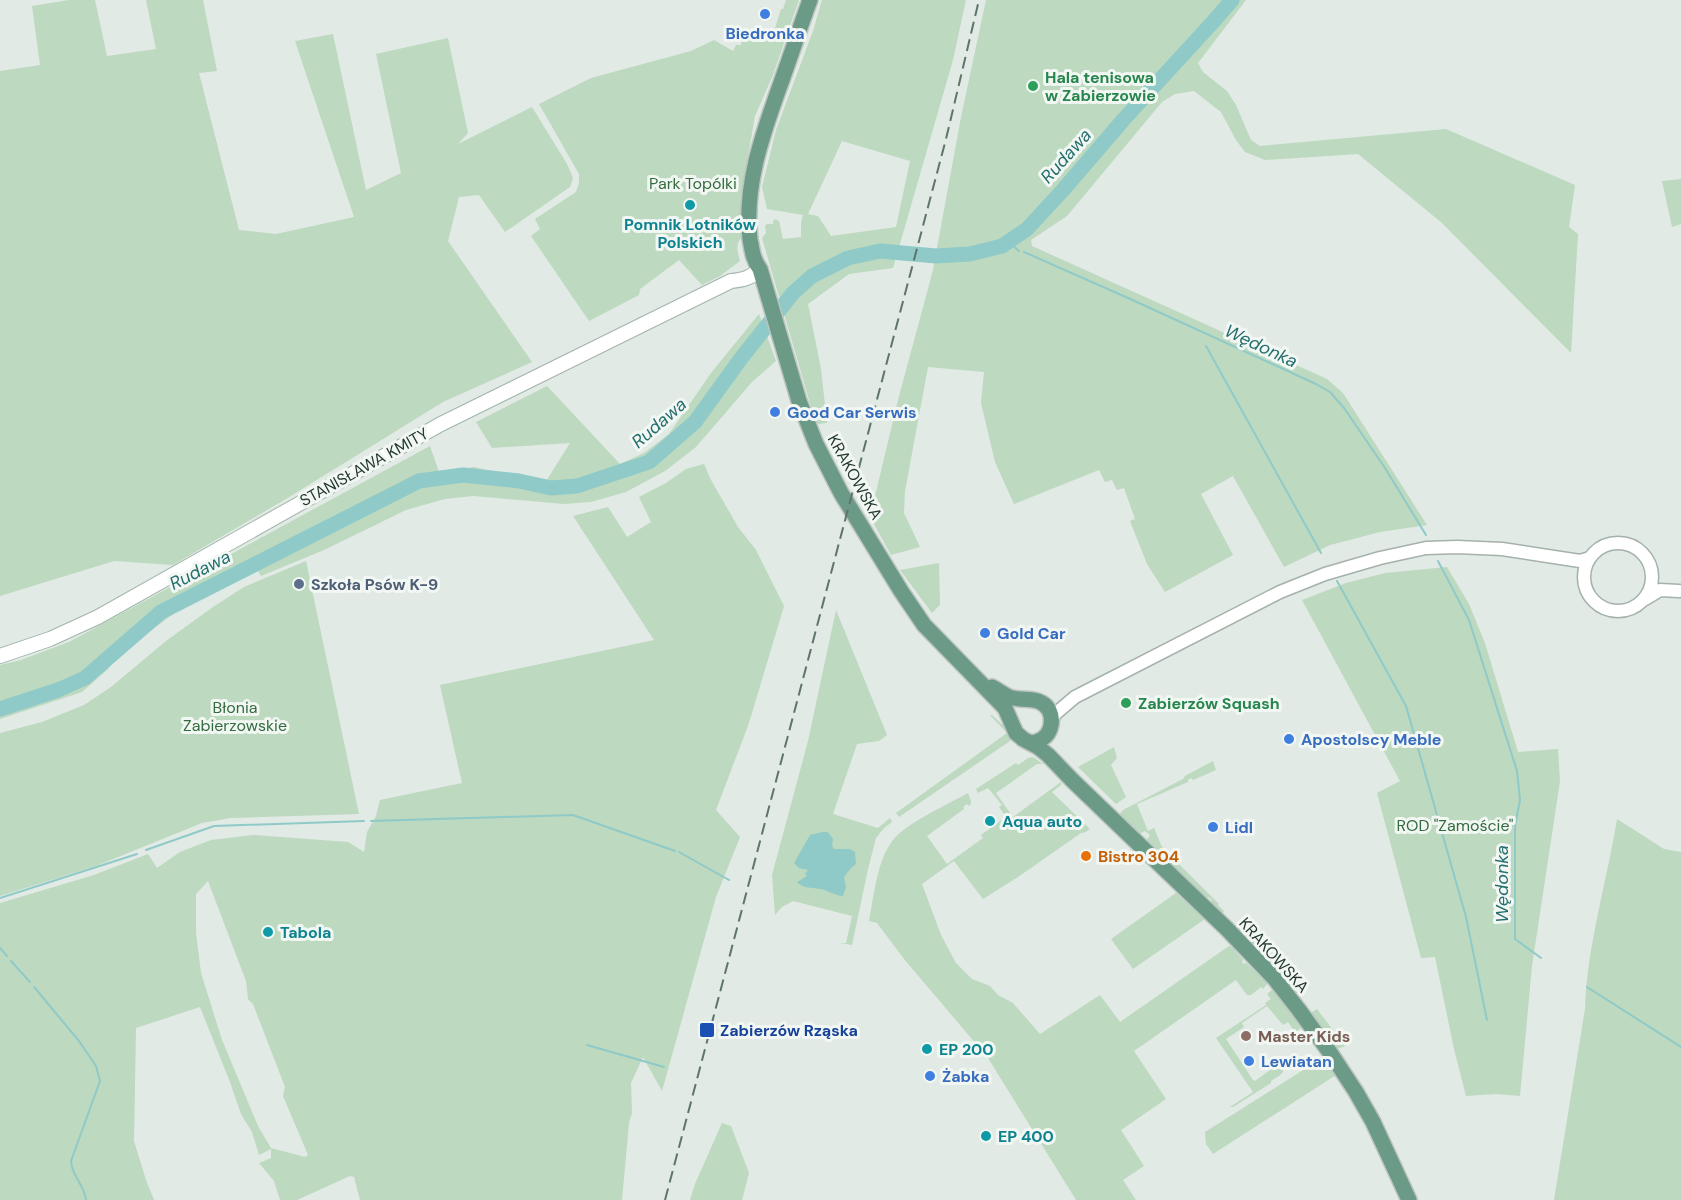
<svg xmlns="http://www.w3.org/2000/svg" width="1681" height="1200" viewBox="0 0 1681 1200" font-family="'DM Sans',sans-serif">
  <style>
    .green { fill: #bdd9bf; fill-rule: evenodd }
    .water { fill: #8fcac8 }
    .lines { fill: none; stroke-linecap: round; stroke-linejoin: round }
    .stream { stroke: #8fcac8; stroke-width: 2 }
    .river { stroke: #8fcac8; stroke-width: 15 }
    .tertiary-casing { stroke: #a5b1ab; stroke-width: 15 }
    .secondary-casing { stroke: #a2b5aa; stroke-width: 16 }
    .primary-casing { stroke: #bdc4c1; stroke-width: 18 }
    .tertiary { stroke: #fff; stroke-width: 12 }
    .secondary { stroke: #fff; stroke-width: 14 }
    .primary { stroke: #6b9b86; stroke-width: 15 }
    .rail { stroke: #5e756a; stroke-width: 2; stroke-dasharray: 12 6; stroke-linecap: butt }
    .shop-dot { fill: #3f7fe0; stroke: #f2f7f3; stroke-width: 2 }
    .leisure-dot { fill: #2e9e5b; stroke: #f2f7f3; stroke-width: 2 }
    .culture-dot { fill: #0f9aa8; stroke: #f2f7f3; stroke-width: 2 }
    .service-dot { fill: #5c6f8a; stroke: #f2f7f3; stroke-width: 2 }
    .food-dot { fill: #e8710a; stroke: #f2f7f3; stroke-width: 2 }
    .transit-dot { fill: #1a4fb4; stroke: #f2f7f3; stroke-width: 2 }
    .education-dot { fill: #8d6e63; stroke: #f2f7f3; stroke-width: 2 }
    .labels { text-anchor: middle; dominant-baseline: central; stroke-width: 6; stroke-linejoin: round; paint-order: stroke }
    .shop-label { font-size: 16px; font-weight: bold; fill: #366cbe; stroke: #f2f7f3; text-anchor: start }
    .leisure-label { font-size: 16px; font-weight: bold; fill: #27864d; stroke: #f2f7f3; text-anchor: start }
    .park-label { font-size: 16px; fill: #326c3e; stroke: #f2f7f3 }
    .culture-label { font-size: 16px; font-weight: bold; fill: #0d838f; stroke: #f2f7f3; text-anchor: start }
    .street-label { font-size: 16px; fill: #24392f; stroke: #f2f7f3 }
    .service-label { font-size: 16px; font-weight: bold; fill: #4e5e75; stroke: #f2f7f3; text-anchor: start }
    .food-label { font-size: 16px; font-weight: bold; fill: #c56008; stroke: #f2f7f3; text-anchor: start }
    .transit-label { font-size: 16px; font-weight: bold; fill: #164399; stroke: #f2f7f3; text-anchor: start }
    .education-label { font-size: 16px; font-weight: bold; fill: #785e54; stroke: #f2f7f3; text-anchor: start }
    .water-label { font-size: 18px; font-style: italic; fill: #246f6d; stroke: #f2f7f3 }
  </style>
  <rect width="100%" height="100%" fill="#e1eae5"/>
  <path class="green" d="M69,0H95L107,56L156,49L146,0H203L217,71L199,73L239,230L276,234L354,217L295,41L333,34L366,190L401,173L376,54L448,38L468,133L458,144L532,107L567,164L573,178L570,187L505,232L479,195L459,197L448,241L532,362L443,402L286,499L173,565L114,561L0,596V71L40,65L32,6Z
    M786,0H799L773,75L755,116L744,179L741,217L743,237C734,243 738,253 740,261L720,276L702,285L679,260L640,289L639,295L589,321L531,236L540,229L535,219L576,192L579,183V174L539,104L591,78L691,51L714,40L733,51L736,45H741L743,33L771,41L781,9H783Z
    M822,0H966L953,60L893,268L849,274L808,304L821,369L827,423L818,424L814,417L762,238L766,233L765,226L767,224H773L774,219L779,221L783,239L801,237V223L803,215L767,209L762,187L776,130L813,31ZM842,141L910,161L896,227L831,236L818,216L808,214Z
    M986,0H1246L1198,63L1203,72L1227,91L1236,105L1251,140L1260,146L1446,129L1575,185L1569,227L1578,234L1571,353L1442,223L1358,154L1265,160L1245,152L1236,140L1221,112L1194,91L1175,94L1162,102L1067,216L1031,240L1032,246L1327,379L1343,393L1427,525L1380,532L1330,545L1284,567L1233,476L1201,494L1233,555L1165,592L1147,564L1130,521L1135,519L1124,488L1117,490L1112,480L1105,482L1099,470L1014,504L995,462L981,403L984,372L928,367L905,491L904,513L920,547L891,555L870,517L898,400L933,270L961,117Z
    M1681,179V224L1672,227L1662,181Z
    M759,314L776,361L752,382L696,447L665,471L626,492L591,502L564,504L473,496L445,499L406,510L324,550L261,576L256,568L192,600L126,649L107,670L82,692L0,719V665L21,660L69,642L430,446L439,472L474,467L545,483L570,443L492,448L476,422L547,386L620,464L644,453L669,434L711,373Z
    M704,464L711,480L738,527L756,550L784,606L749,723L716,810L740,837L716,897L662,1091L643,1057L631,1083L632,1113L629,1123L622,1200H360L354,1177L350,1176L297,1200H280L274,1181L259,1163L271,1158V1149L259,1155L252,1132L241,1114L230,1082L200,1007L136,1028L134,1141L146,1180L154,1200H0V903L94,875L148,854L157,868L180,852L211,840L253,835L348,842L364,852L367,832L376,816L380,800L462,783L440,685L654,640L573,516L608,507L627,537L651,522L639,497L666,483L686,469ZM208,881L246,981L248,999L253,1004L285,1087L283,1096L308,1155L305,1157L271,1148L258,1126L222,1040L201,973L196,933V894Z
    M306,561L359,814L231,818L202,823L96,866L0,896V733L42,722L84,705L111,687L166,641L213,607L244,587Z
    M939,563L940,605L932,613L900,570Z
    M1447,567L1469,604L1485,643L1518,752L1558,749L1560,781L1532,966L1520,1096L1496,1094L1466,1096L1454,1049L1435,957L1421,958L1377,793L1400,781L1302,600L1346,583L1385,573Z
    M836,610L887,735L879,741L857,744L833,814L878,828L890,818L892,822L884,828L876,838L868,869L852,945L840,943H846L852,916L793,901L782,907L775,915L772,875L808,741Z
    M990,715H992L1010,732L1012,738L1010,741L899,817L896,813L1007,733Z
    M1114,747L1117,758L1111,765L1126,797L1116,804L1078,767Z
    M1033,757L1043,764H1037L996,793L1013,817L1061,782V785L1052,792L1090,829L1086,832L1081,833L1018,877L983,899L954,861L922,884L941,935L956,963L972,979L990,986L998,995L1013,1003L1040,1034L1100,995L1120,1022L1229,946L1232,947L1243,960L1242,962L1244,964L1246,963L1268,983L1263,989L1261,987L1251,995H1247L1236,980L1134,1051L1166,1099L1121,1130L1144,1166L1123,1180L1136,1200H1076L988,1058L904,959L877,923L869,921C874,896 877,860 893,840C906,823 947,805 968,793L971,801V804L969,806L967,804L963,807L964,809L927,836L947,864L983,838L981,835L1006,817L999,807L1002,805L988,788L978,793L976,789L1016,763L1018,765L1028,758Z
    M1213,761L1216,770L1193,780L1191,778L1188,780V782L1137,804L1148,831L1154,828L1162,847L1219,904L1218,905L1224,911L1222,914L1210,902L1212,900L1208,897L1206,898L1185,879L1146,841L1150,835L1145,831L1139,834L1119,815L1123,810L1183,779L1185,776Z
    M1617,819L1664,849L1681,852V1200H1554L1585,1009C1587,945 1607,882 1617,819Z
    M1176,893L1205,919L1133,969L1111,939Z
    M1246,920L1243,925L1255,939L1261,937L1276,961L1270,965L1238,931L1239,925Z
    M1272,990H1274L1303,1027L1295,1032L1288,1022L1283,1025L1267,1006L1242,1023L1244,1027L1226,1039L1253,1080L1255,1081L1274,1067L1278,1069L1283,1065C1286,1074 1277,1077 1271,1081V1083L1233,1107H1230L1253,1092L1216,1038L1266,1005L1265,1003L1271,999L1267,994Z
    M1317,1009L1345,1046L1337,1049L1335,1048L1310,1013Z
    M1324,1057L1336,1075L1213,1154L1206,1144L1205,1132Z
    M722,1123L731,1126L749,1173L742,1200H690L695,1184Z"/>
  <path class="water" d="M822,832H828L833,839L832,846L834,849H850L855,852L856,864L851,868L844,877L846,887L843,896C835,896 828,890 820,889C810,887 804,889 797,882L807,876L805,874L808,870L799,868L794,863L810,835Z"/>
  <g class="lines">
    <path class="stream" d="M1009,242L1019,251
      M1024,252L1128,298L1316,384L1330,392L1344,408L1385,468L1426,535
      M1206,346L1321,553
      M1438,561L1469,620L1517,771L1520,800L1515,826V939L1541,958
      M1337,581L1406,706L1466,917L1487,1020
      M371,821L573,815L675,851
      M146,850L214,826L364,821
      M679,852L729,880
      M0,898L137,854
      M0,948L7,956
      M11,961L30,982
      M34,987L79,1041L96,1066L100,1081L71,1161C71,1175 85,1186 86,1200
      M1587,987L1681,1047
      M587,1045L664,1067"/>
    <path class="river" d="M0,709L58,690L85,678L161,612L419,481L463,475L519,481L551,488L577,486L649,462L695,422L742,357L793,293L812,276L848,258L880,251L936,256L970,254L1002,246L1027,229L1063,190L1124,119L1212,23L1232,0"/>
    <g class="tertiary-casing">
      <path id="tertiary" d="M1584 577a34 34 0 1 1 68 0a34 34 0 1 1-68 0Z
        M1645,599L1660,590L1679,591
        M1052,720L1055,714L1075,697L1280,592L1325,574L1380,558L1426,548L1457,547L1502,549L1580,561L1590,558"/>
    </g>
    <g class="secondary-casing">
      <path id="secondary" d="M0,656L50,639L98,617L441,424L731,281C743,280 751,278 760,269"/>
    </g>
    <g class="primary-casing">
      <path id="primary" d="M810,0C799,30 789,61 778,91C761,139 744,188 750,239C752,250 753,260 760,269L799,401L816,444L841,493L901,591L924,625L1005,708L1016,733L1023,739L1038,747L1048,755L1073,781L1227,929L1274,978L1299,1010L1331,1054L1356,1092L1373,1122L1409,1200
        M992,687C998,690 1003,694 1009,697C1023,702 1040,695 1049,710C1052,716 1052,723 1050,729C1047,738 1040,741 1032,743"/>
    </g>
    <use href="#tertiary" class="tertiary"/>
    <use href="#secondary" class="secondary"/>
    <use href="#primary" class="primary"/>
    <path class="rail" d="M665,1200L946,139L979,0"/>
  </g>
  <g class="shop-dot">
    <circle cx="765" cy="14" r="6"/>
    <circle cx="775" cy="412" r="6"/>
    <circle cx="985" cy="633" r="6"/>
    <circle cx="1289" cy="739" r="6"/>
    <circle cx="1213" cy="827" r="6"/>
    <circle cx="1249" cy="1061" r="6"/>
    <circle cx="930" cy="1076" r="6"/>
  </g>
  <g class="leisure-dot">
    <circle cx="1033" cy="86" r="6"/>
    <circle cx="1126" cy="703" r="6"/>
  </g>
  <g class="culture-dot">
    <circle cx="690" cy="205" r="6"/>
    <circle cx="990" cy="821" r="6"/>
    <circle cx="268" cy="932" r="6"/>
    <circle cx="927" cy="1049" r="6"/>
    <circle cx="986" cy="1136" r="6"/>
  </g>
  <circle class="service-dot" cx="299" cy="584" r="6"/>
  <circle class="food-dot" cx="1086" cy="856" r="6"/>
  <rect class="transit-dot" x="699" y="1022" width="16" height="16" rx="3"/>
  <circle class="education-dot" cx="1246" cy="1036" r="6"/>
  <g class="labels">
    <g class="shop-label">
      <text x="765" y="33" text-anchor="middle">Biedronka</text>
      <text x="787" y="412">Good Car Serwis</text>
      <text x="997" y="633">Gold Car</text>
      <text x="1301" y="739">Apostolscy Meble</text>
      <text x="1225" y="827">Lidl</text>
      <text x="1261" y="1061">Lewiatan</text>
      <text x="942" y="1076">Żabka</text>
    </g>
    <g class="leisure-label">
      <text x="1045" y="77">Hala tenisowa<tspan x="1045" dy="18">w Zabierzowie</tspan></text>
      <text x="1138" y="703">Zabierzów Squash</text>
    </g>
    <g class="park-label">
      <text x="693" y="183">Park Topólki</text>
      <text x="235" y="707">Błonia<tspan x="235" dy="18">Zabierzowskie</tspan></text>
      <text x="1455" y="825">ROD "Zamoście"</text>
    </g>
    <g class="culture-label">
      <text x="690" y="224" text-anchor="middle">Pomnik Lotników<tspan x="690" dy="18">Polskich</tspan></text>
      <text x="1002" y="821">Aqua auto</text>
      <text x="280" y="932">Tabola</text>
      <text x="939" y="1049">EP 200</text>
      <text x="998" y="1136">EP 400</text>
    </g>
    <g class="street-label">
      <text transform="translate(364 467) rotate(-29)">STANISŁAWA KMITY</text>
      <text transform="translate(855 477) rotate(61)">KRAKOWSKA</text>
      <text transform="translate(1274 955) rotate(48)">KRAKOWSKA</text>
    </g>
    <g class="service-label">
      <text x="311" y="584">Szkoła Psów K-9</text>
    </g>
    <g class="food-label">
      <text x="1098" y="856">Bistro 304</text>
    </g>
    <g class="transit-label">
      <text x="720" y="1030">Zabierzów Rząska</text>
    </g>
    <g class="education-label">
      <text x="1258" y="1036">Master Kids</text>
    </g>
    <g class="water-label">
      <text transform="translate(1066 156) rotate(-48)">Rudawa</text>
      <text transform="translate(1261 346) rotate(25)">Wędonka</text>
      <text transform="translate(659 423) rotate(-41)">Rudawa</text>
      <text transform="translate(200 570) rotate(-27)">Rudawa</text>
      <text transform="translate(1502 884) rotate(-90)">Wędonka</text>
    </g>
  </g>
</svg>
